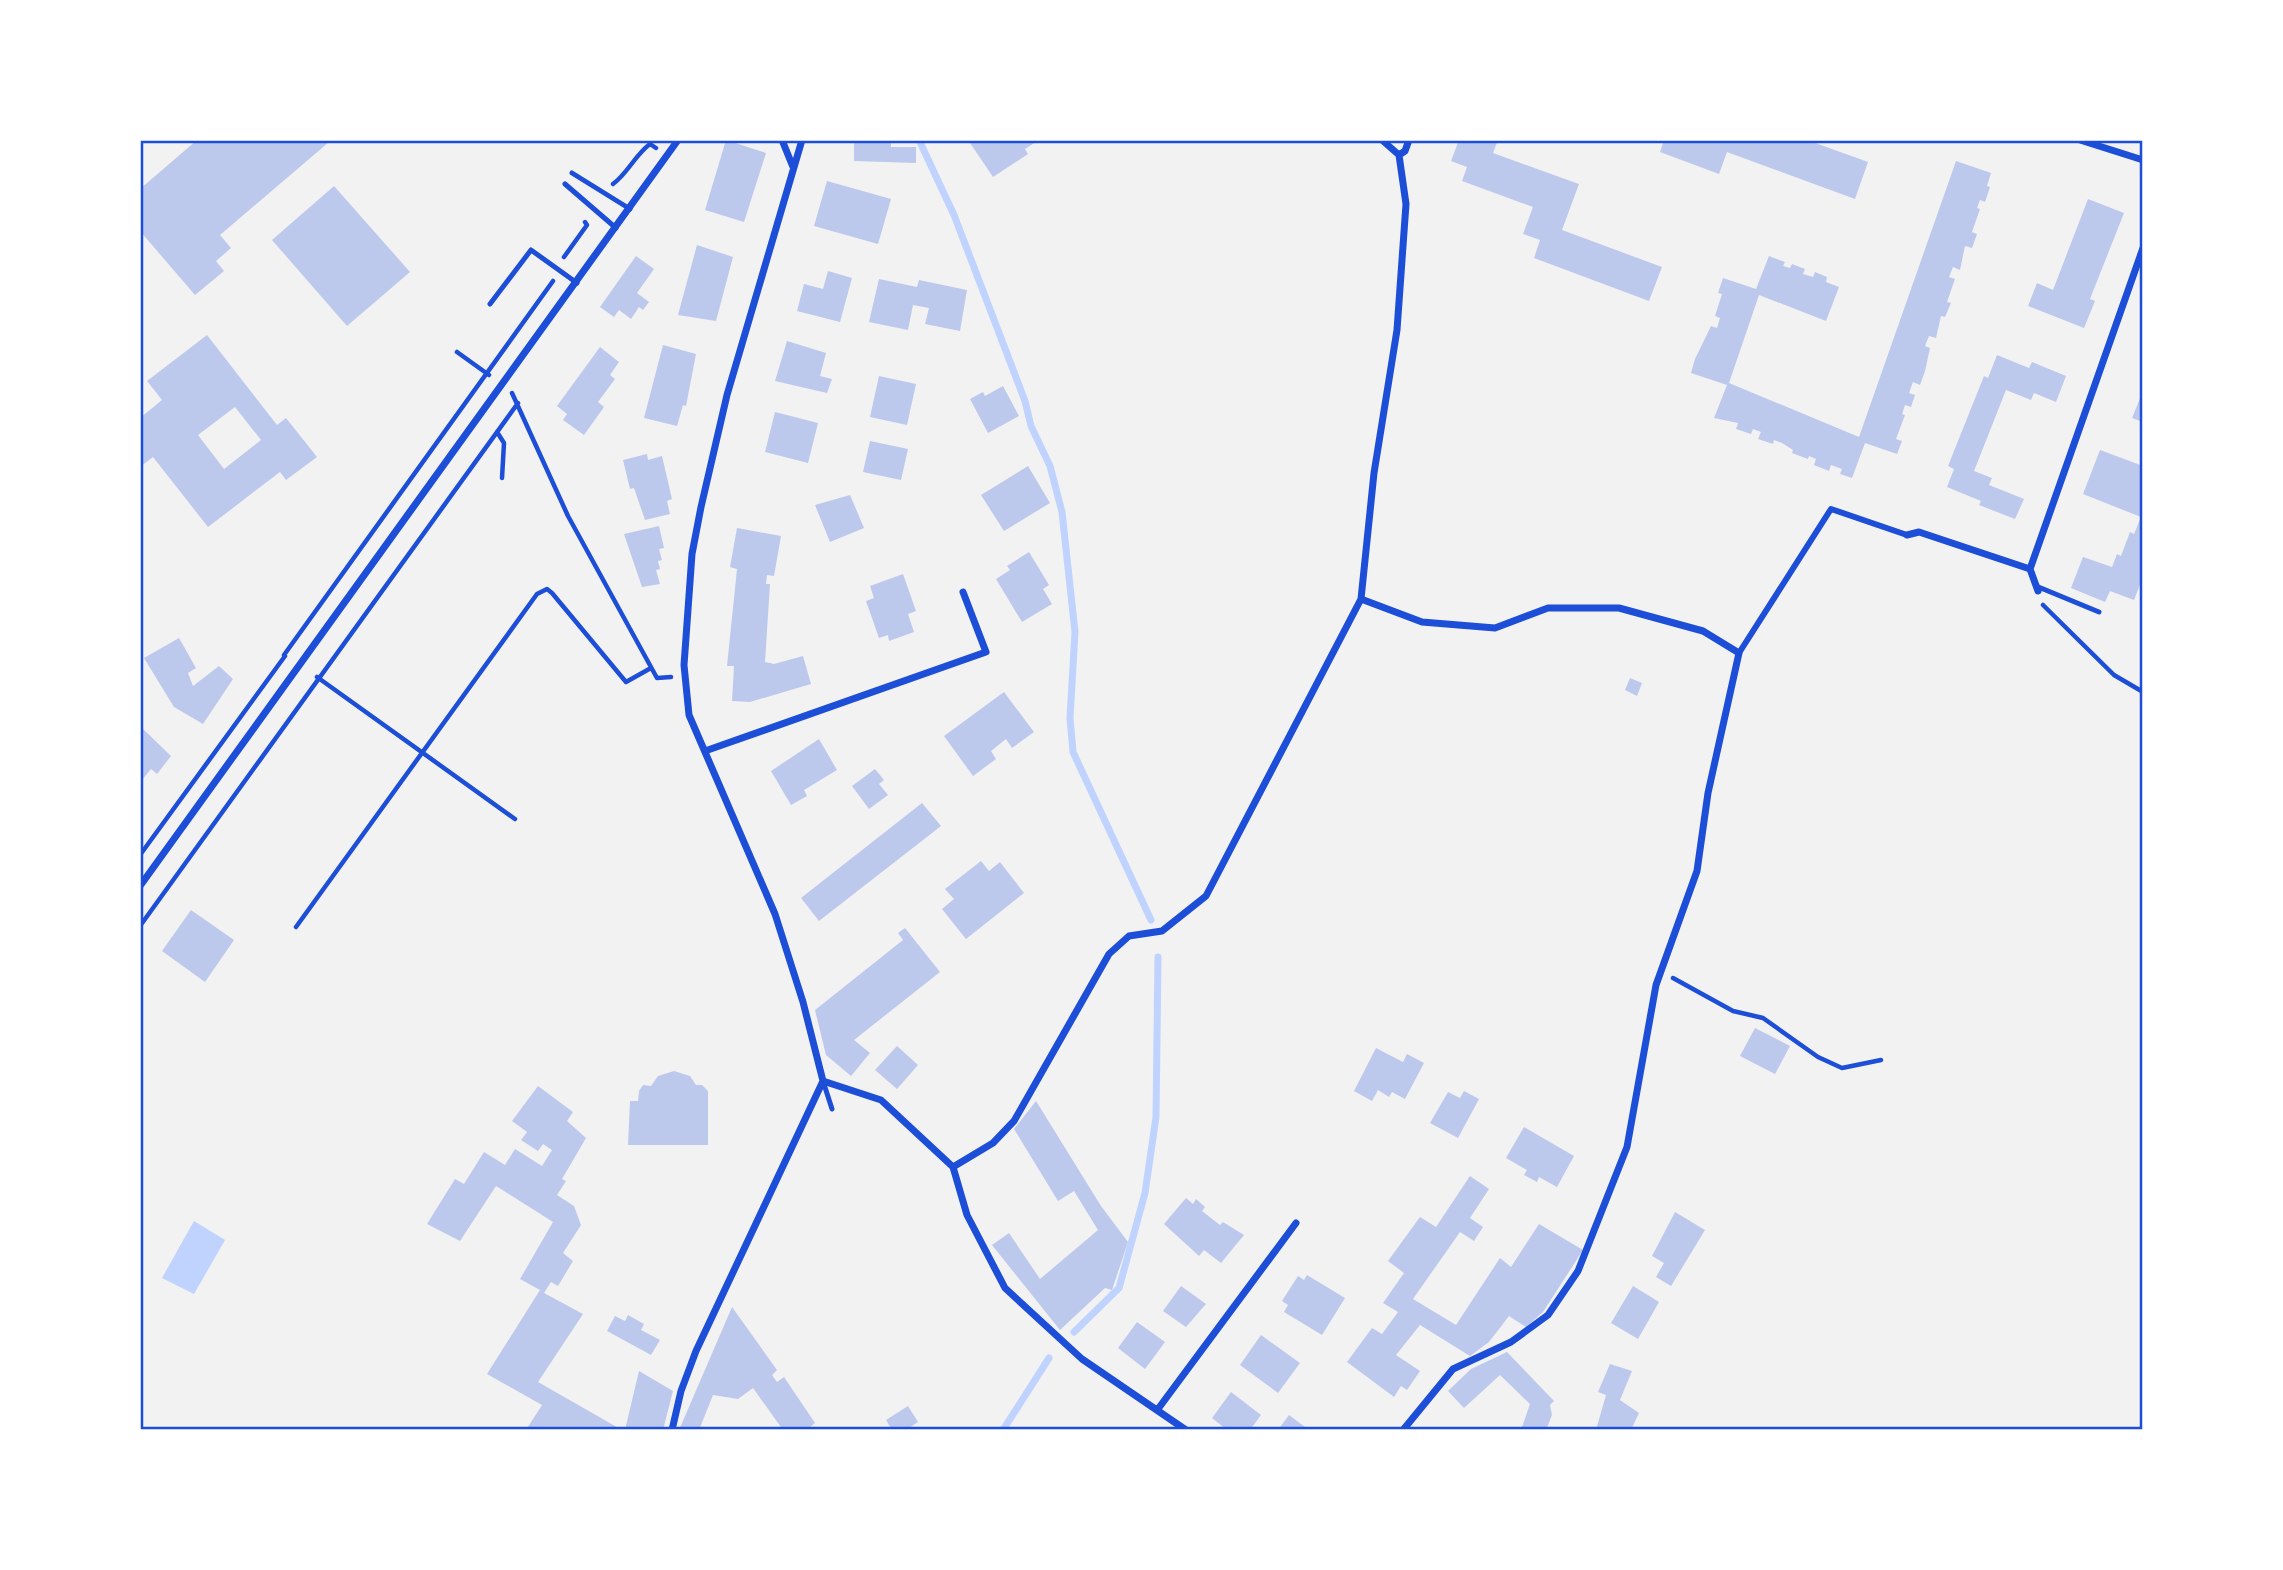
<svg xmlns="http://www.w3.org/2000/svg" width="2283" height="1570" viewBox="0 0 2283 1570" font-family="Raleway,sans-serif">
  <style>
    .water { fill: #bfd3fe }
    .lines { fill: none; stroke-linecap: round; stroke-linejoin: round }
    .stream { stroke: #bfd3fe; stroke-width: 7 }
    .building { fill: #bdc9ec; fill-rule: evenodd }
    .path { stroke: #1d4ed8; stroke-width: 4.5 }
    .service { stroke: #1d4ed8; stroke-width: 5 }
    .pedestrian { stroke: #1d4ed8; stroke-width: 6 }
    .minor { stroke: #1d4ed8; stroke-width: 7 }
    .neatline { fill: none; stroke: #1d4ed8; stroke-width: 2.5 }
  </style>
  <rect width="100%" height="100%" fill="#f2f2f2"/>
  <path class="water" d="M194,1221L225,1240L194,1294L162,1278Z"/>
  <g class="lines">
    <path class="stream" d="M919,140L954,215L1025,401L1031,426L1050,466L1062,512L1075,632L1070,718L1073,752L1151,920
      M1074,1332L1119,1288L1145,1193L1156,1117L1158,957
      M1003,1430L1049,1358"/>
  </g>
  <path class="building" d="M197,140L329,142L220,235L231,248L216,261L224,271L195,295L140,231V189Z
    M726,140L766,153L744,222L705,210Z
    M854,140H891V147H916V163L854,161Z
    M968,140H1039L1025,149L1028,154L993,177Z
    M1459,140H1498L1493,153L1579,184L1562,230L1662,267L1649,301L1534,258L1540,240L1523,234L1533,207L1462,181L1467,167L1451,161Z
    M1664,140H1807L1868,162L1855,199L1727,152L1719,174L1660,152Z
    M1956,161L1991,173L1987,186L1990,187L1985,202L1980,200L1977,208L1980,209L1972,232L1977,234L1972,248L1965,246L1960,270L1953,267L1949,277L1955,279L1947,302L1951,303L1945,317L1941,316L1936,338L1929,336L1925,346L1930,348L1925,371L1920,385L1913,382L1909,393L1915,395L1911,407L1905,405L1902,414L1905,415L1896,439L1902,441L1897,454L1865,443L1852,478L1840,474L1842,469L1831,465L1829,471L1814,465L1816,459L1809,456L1808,459L1792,453L1793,450L1782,443L1774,440L1773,444L1758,439L1761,432L1753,429L1751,434L1736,429L1738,423L1714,418L1727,385L1691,373L1695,359L1711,326L1717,328L1720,318L1715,316L1722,294L1718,293L1723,278L1756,289L1769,256L1785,262L1783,266L1790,268L1792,264L1805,269L1803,274L1813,277L1815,272L1827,277L1826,282L1839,287L1826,321L1759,295L1729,383L1859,437Z
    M827,181L891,199L878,244L814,226Z
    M334,186L410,272L347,326L272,240Z
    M2088,199L2124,213L2090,299L2095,301L2084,328L2028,306L2037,283L2053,290Z
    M697,245L733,257L716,321L678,315Z
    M636,256L654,269L637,293L649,302L643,310L639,307L631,319L619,310L614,317L600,307Z
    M828,271L852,278L840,322L797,311L804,284L823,289Z
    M879,279L917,287L919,280L967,290L960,331L925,324L929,308L913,305L908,330L869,322Z
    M207,335L277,425L286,418L317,457L286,480L280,472L208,527L153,457L140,467V418L162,400L147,381ZM235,407L261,440L224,469L198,435Z
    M787,341L826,353L820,376L832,379L827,393L775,381Z
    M663,345L696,354L686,406L683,405L677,426L644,418Z
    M600,347L619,362L610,375L615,379L598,402L604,407L584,435L563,420L567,414L557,406Z
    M1997,355L2029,368L2032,362L2066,376L2056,402L2034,393L2031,400L2006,390L1974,471L1992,478L1989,485L2024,499L2015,519L1979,505L1981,501L1947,487L1954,469L1948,466L1984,376L1988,378Z
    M879,376L916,384L907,425L870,417Z
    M1003,386L1019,416L988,433L970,399L983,392L985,396Z
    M2143,391V422L2132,418Z
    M775,412L818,423L808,463L765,452Z
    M870,441L908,449L901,480L863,472Z
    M2100,450L2143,466V577L2134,600L2110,591L2105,602L2071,588L2083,557L2112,567L2117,554L2121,556L2130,532L2134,534L2141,517L2083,494Z
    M647,454L648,460L662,456L672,499L667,501L670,514L645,520L634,488L630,489L623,460Z
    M1028,466L1050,503L1004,531L981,495Z
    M850,495L864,528L830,542L815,505Z
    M659,526L664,548L659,549L662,560L658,561L660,569L656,570L660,584L642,587L624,534Z
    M737,528L781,536L774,576L767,575L766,584H770L765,662L774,664L803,656L811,684L750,702L732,701L734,666H727L737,569L730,567Z
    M1029,552L1049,585L1043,589L1052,604L1022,622L996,579L1010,570L1007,566Z
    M903,574L916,611L908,614L914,632L889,641L888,635L879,638L866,601L874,598L870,586Z
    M179,638L196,668L188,673L193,686L219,666L233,679L203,724L174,707L144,658Z
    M1630,678L1642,683L1637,696L1625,690Z
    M1004,692L1034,732L1012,748L1006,739L991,751L996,759L973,776L944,736Z
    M140,726L171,756L157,774L151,769L142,780Z
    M819,739L837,770L804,790L807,796L791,805L771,771Z
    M875,769L884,780L879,784L888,795L869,809L852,786Z
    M922,803L941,826L819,921L801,898Z
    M981,861L989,871L1000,862L1024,893L966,939L942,909L954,899L945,889Z
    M191,910L234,940L205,982L162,951Z
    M905,928L940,972L854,1040L870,1053L851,1076L826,1055L815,1010L903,940L898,933Z
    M1755,1028L1790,1046L1775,1074L1740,1056Z
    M897,1046L918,1065L897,1089L875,1070Z
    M1376,1048L1403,1062L1407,1054L1424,1063L1405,1099L1392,1092L1389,1097L1378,1090L1372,1101L1354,1091Z
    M674,1071L690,1076L696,1085H702L708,1091V1145H628L630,1101H638L639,1091L643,1085L651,1086L658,1076Z
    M538,1086L573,1112L567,1121L586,1138L562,1179L566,1181L557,1195L574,1206L581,1225L563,1253L573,1261L558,1286L551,1282L544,1293L583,1314L538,1382L622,1430H526L542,1405L487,1374L540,1290L520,1279L553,1222L496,1186L460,1241L427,1224L455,1179L464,1184L484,1152L505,1165L515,1149L542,1166L552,1150L543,1144L538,1151L521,1140L527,1132L512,1121Z
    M1464,1091L1479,1099L1458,1138L1430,1123L1448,1092L1460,1098Z
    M1036,1101L1101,1206L1128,1242L1112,1290L1105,1288L1060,1330L992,1245L1009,1233L1040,1279L1098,1230L1074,1191L1058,1201L1014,1129Z
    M1524,1127L1574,1156L1557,1187L1539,1177L1537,1182L1524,1175L1527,1170L1506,1158Z
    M1470,1176L1489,1189L1470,1218L1483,1227L1474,1241L1460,1232L1413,1299L1456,1325L1500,1258L1511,1267L1539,1224L1583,1250L1543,1312L1526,1327L1509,1316L1489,1342L1470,1356L1420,1325L1396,1355L1420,1371L1407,1390L1401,1386L1394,1397L1347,1362L1372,1328L1382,1334L1398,1312L1383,1303L1404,1273L1388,1261L1420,1217L1436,1227Z
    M1186,1198L1193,1204L1196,1199L1205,1207L1202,1211L1220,1225L1223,1222L1244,1235L1221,1263L1204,1250L1199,1256L1164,1224Z
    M1675,1212L1705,1230L1671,1286L1656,1277L1664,1263L1652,1256Z
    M1307,1275L1345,1298L1322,1335L1284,1312L1288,1305L1282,1301L1298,1276L1304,1280Z
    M1181,1286L1206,1304L1186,1327L1163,1311Z
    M1633,1286L1659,1302L1638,1339L1611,1323Z
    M732,1307L777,1370L772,1375L777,1382L784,1377L815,1423L806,1430H783L753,1388L738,1399L713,1395L699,1430H679Z
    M628,1315L644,1324L641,1330L660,1340L651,1355L607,1331L615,1316L625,1321Z
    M1137,1322L1165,1342L1145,1369L1118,1348Z
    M1261,1335L1300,1363L1278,1393L1240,1365Z
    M1507,1352L1554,1401L1550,1405L1552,1415L1546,1430H1521L1530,1404L1500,1375L1464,1408L1448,1391L1471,1369Z
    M1610,1364L1632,1371L1620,1400L1639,1413L1631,1430H1596L1606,1395L1598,1392Z
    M639,1371L673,1391L663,1430H625Z
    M1231,1392L1261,1415L1250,1430H1227L1212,1418Z
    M908,1406L918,1422L906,1430H892L886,1420Z
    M1289,1415L1309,1430H1278Z"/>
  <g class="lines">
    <path class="path" d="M613,184C628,173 635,155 650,144L656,148
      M564,257L587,225L585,222
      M457,352L489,375
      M512,393L568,516L657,678L671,677
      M497,432L504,443L502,478
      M2043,605L2114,675L2143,692
      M284,655L553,281
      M317,677L515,819
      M140,855L285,656
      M140,926L518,403
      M296,927L537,594L547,589L552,593L626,682L651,668
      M1673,978L1733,1011L1763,1018L1818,1057L1842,1068L1881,1060"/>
    <path class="service" d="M572,173L630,209
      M565,184L616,228
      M490,304L531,250L577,283
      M2036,586L2099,612
      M823,1081L832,1109"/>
    <path class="pedestrian" d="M1739,653L1831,509L1907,535"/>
    <path class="minor" d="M782,140L793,167
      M802,140L727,395L701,507L692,554L684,665L689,715L775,914L803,1002L823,1081
      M2080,140L2143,160
      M1399,155L1405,151L1409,140
      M1907,535L1919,532L2030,569L2143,248
      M2030,569L2038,591
      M1361,599L1422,622L1495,628L1548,608H1619L1703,631L1739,653L1708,793L1697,871L1656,985L1627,1147L1578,1271L1548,1315L1511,1342L1453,1369L1403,1430
      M705,751L986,652L963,592
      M140,886L678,140
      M823,1081L881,1100L953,1167L967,1215L1005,1288L1082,1359L1186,1430
      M953,1167L993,1143L1014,1121L1109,954L1129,936L1162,931L1206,896L1361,599L1374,473L1397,330L1406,204L1399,155L1382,140
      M1158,1409L1296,1223
      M672,1430L681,1391L696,1351L823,1081"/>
  </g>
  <rect width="2283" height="1570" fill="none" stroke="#ffffff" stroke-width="284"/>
  <rect x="142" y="142" width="1999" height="1286" class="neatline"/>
</svg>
